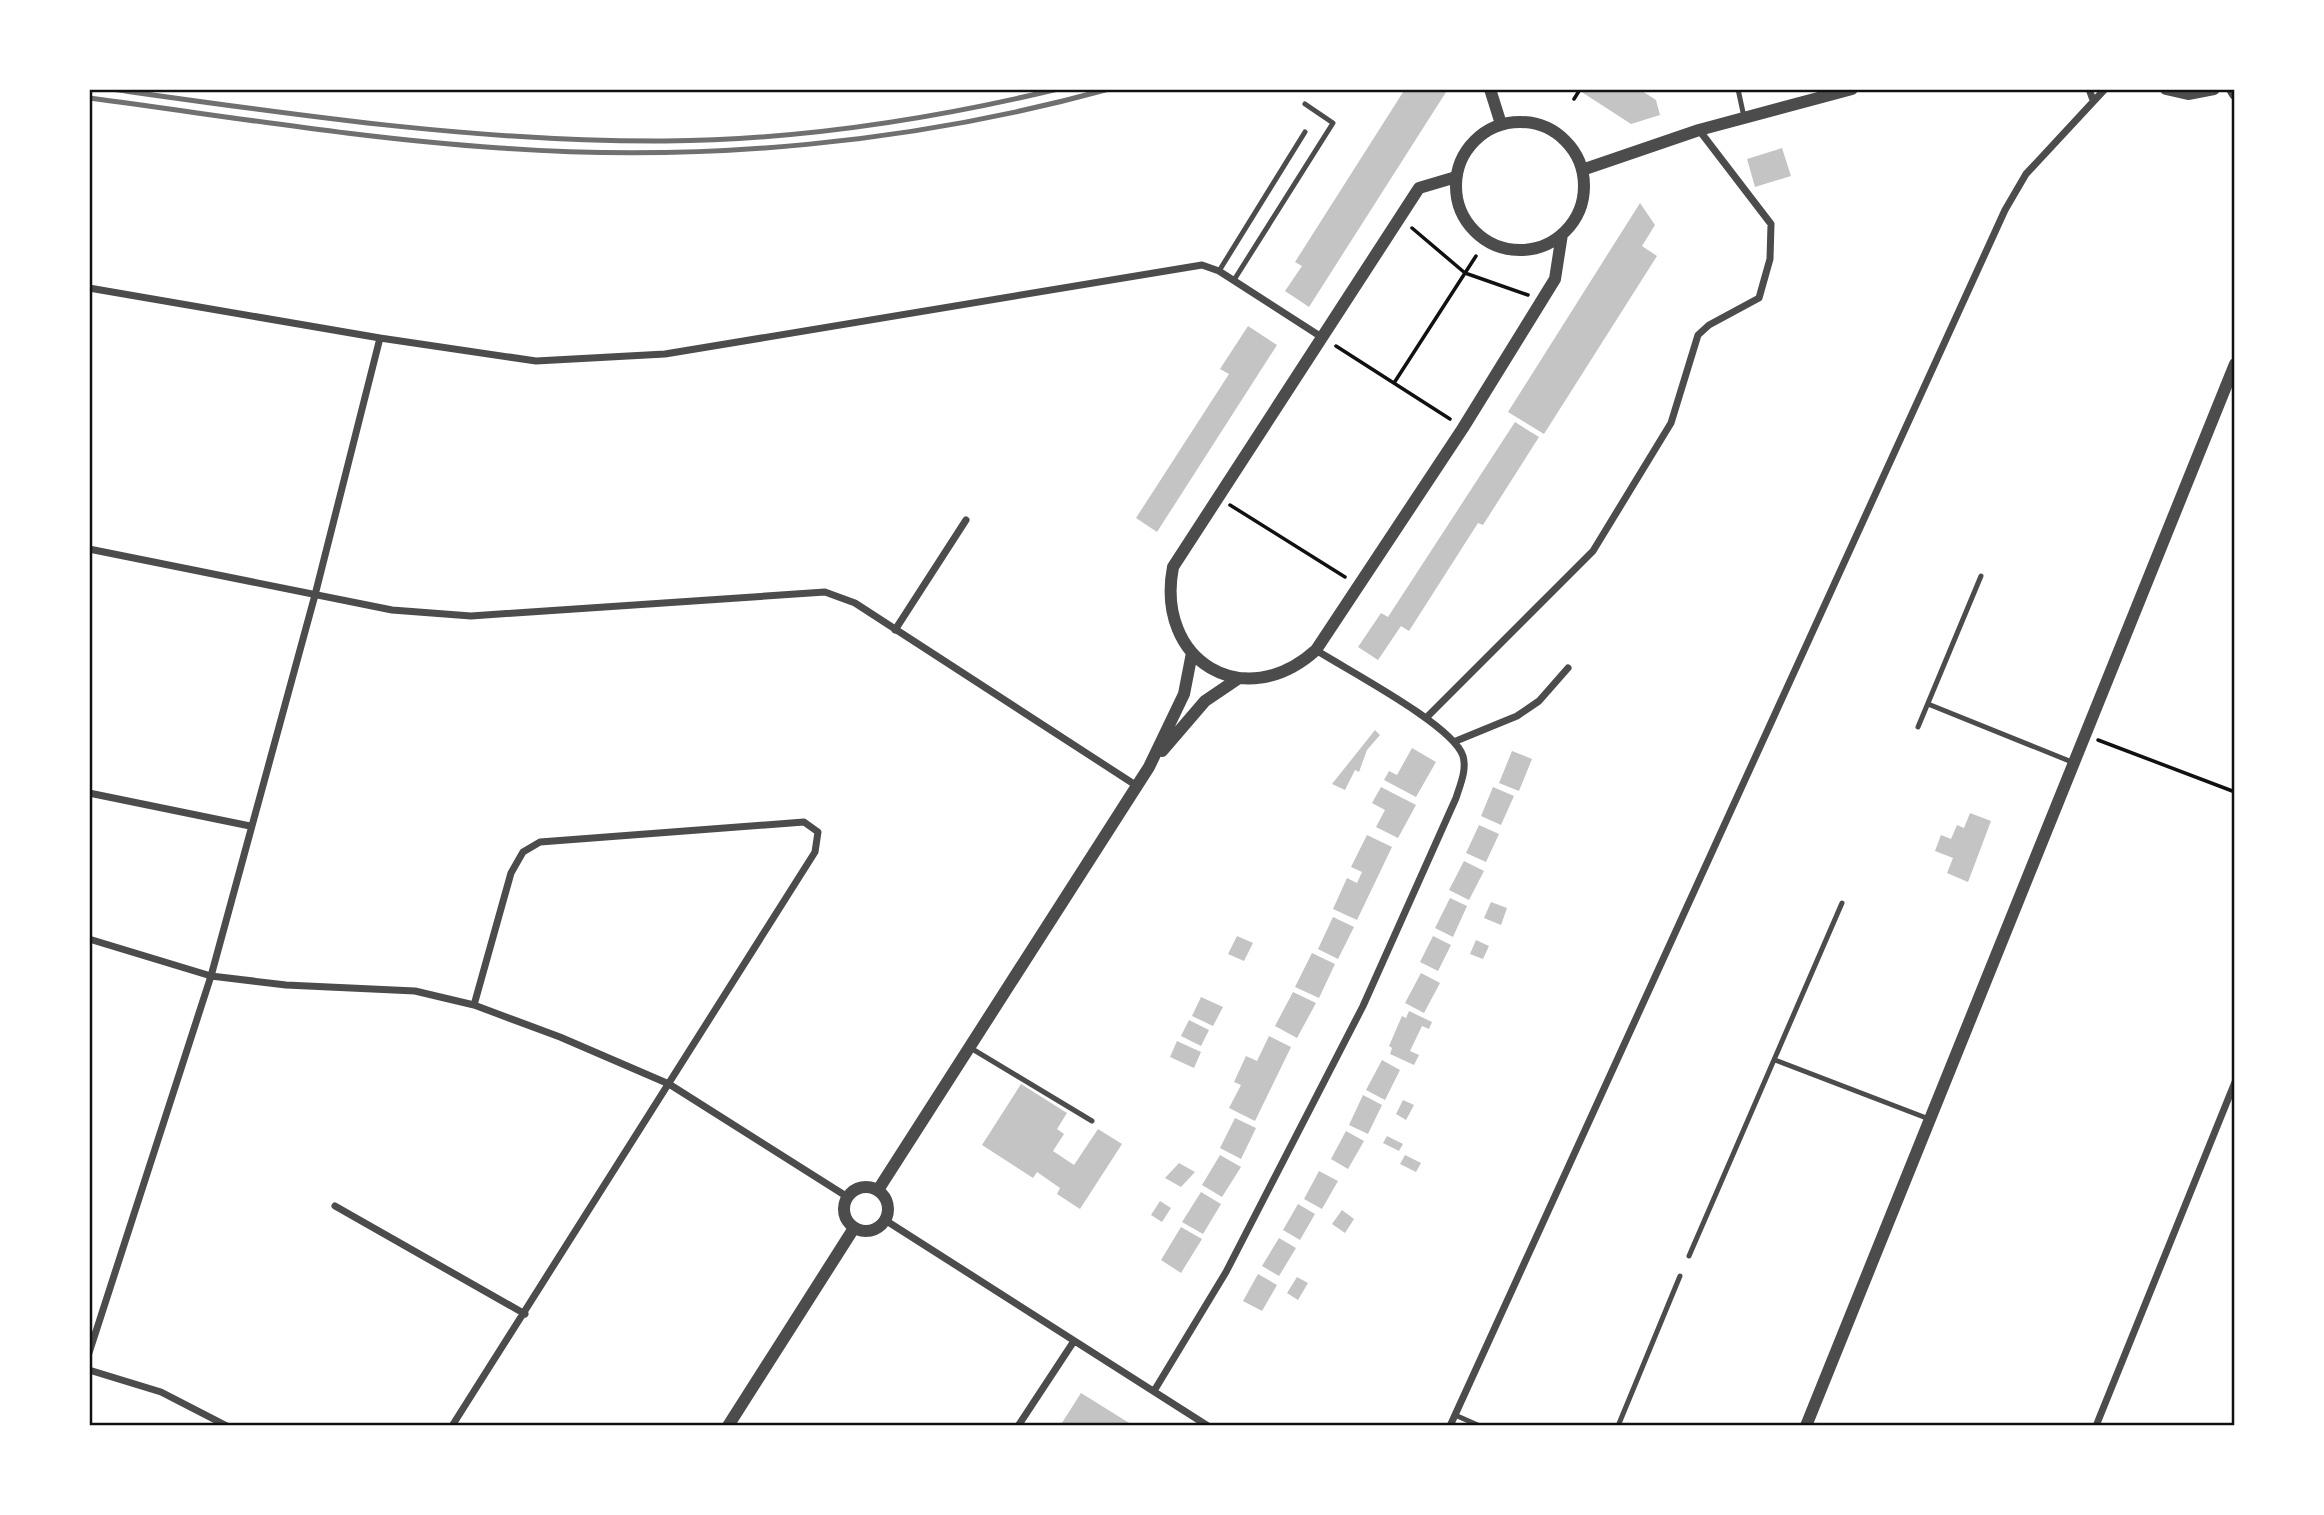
<svg xmlns="http://www.w3.org/2000/svg" width="2324" height="1515" viewBox="0 0 2324 1515" font-family="'Varela Round',sans-serif">
  <style>
    .building { fill: #c4c4c4 }
    .lines { fill: none; stroke-linecap: round; stroke-linejoin: round }
    .path { stroke: #111; stroke-width: 3.5 }
    .service { stroke: #4c4c4c; stroke-width: 5 }
    .minor { stroke: #4c4c4c; stroke-width: 7 }
    .tertiary { stroke: #4c4c4c; stroke-width: 12 }
    .rail { stroke: #707070; stroke-width: 5 }
    .neatline { fill: none; stroke: #111; stroke-width: 2.5 }
  </style>
  <rect width="100%" height="100%" fill="#fff"/>
  <path class="building" d="M1405,89H1448L1309,307L1285,291L1302,266L1295,262Z
    M1577,89H1639L1656,100L1660,115L1631,124Z
    M1782,148L1791,176L1755,187L1747,159Z
    M1640,203L1655,225L1642,246L1657,256L1544,434L1508,412Z
    M1248,326L1277,345L1157,532L1136,518L1229,374L1220,369Z
    M1515,422L1539,437L1483,525L1478,523L1409,631L1401,626L1378,660L1358,647L1381,613L1388,617Z
    M1375,730L1380,735L1367,750L1359,772L1355,770L1345,790L1332,784Z
    M1412,748L1436,762L1416,797L1384,780L1389,771L1397,775Z
    M1512,751L1532,759L1519,791L1499,783Z
    M1381,787L1416,805L1398,838L1376,827L1385,810L1372,803Z
    M1493,787L1514,796L1501,825L1481,816Z
    M1970,813L1991,821L1968,882L1947,873L1953,858L1935,851L1941,835L1951,839L1957,825L1964,828Z
    M1479,825L1499,834L1486,862L1466,853Z
    M1367,835L1392,847L1357,920L1333,909L1347,878L1357,883L1362,872L1351,867Z
    M1464,861L1484,871L1469,900L1449,890Z
    M1450,898L1467,906L1453,937L1435,928Z
    M1491,902L1507,908L1501,925L1484,918Z
    M1333,917L1354,927L1338,959L1318,949Z
    M1237,936L1253,943L1244,961L1228,954Z
    M1433,936L1451,945L1438,971L1420,962Z
    M1476,940L1489,946L1483,959L1470,954Z
    M1312,953L1335,964L1319,998L1295,987Z
    M1421,973L1440,983L1424,1013L1405,1003Z
    M1293,992L1316,1003L1297,1038L1275,1026Z
    M1201,997L1223,1007L1213,1026L1192,1016Z
    M1409,1011L1432,1022L1429,1029L1422,1026L1410,1051L1419,1055L1414,1065L1390,1054L1392,1048L1389,1046L1402,1016L1406,1018Z
    M1189,1020L1209,1030L1201,1046L1181,1036Z
    M1269,1036L1291,1047L1255,1121L1229,1108L1241,1085L1234,1082L1246,1056L1257,1061Z
    M1177,1041L1201,1052L1194,1068L1170,1057Z
    M1382,1060L1400,1070L1385,1100L1366,1090Z
    M1021,1084L1067,1113L1057,1129L1064,1134L1053,1151L1074,1165L1098,1129L1122,1144L1080,1209L1057,1194L1060,1188L1037,1172L1033,1178L982,1145Z
    M1363,1095L1382,1105L1368,1134L1349,1125Z
    M1403,1100L1414,1105L1406,1120L1396,1114Z
    M1235,1118L1256,1128L1241,1159L1220,1148Z
    M1346,1131L1364,1141L1348,1169L1331,1159Z
    M1387,1136L1403,1144L1399,1151L1383,1143Z
    M1220,1155L1241,1167L1222,1197L1202,1185Z
    M1405,1155L1421,1163L1416,1172L1400,1164Z
    M1179,1163L1195,1172L1181,1187L1165,1178Z
    M1319,1171L1338,1181L1322,1209L1304,1199Z
    M1201,1192L1221,1204L1203,1234L1182,1222Z
    M1160,1201L1171,1208L1162,1222L1151,1215Z
    M1298,1204L1315,1214L1300,1240L1283,1230Z
    M1342,1210L1354,1219L1345,1233L1332,1224Z
    M1181,1227L1202,1239L1181,1273L1161,1260Z
    M1279,1238L1296,1248L1279,1276L1262,1266Z
    M1258,1274L1277,1285L1262,1311L1243,1301Z
    M1297,1277L1308,1283L1298,1300L1287,1293Z
    M1081,1393L1134,1426H1060Z"/>
  <g class="lines">
    <path class="path" d="M1574,99L1579,91
      M1412,228L1465,273L1528,295
      M1336,346L1450,419
      M1394,383L1476,256
      M1230,505L1345,577
      M2098,740L2235,792"/>
    <path class="service" d="M1738,89L1744,117
      M1219,271L1305,132
      M1234,280L1333,123L1305,104
      M1928,704L2072,762
      M1918,727L1981,576
      M969,1047L1092,1121
      M1775,1060L1929,1119
      M1689,1256L1842,903
      M1455,1415L1480,1426
      M1618,1426L1680,1276"/>
    <path class="minor" d="M2089,89L2093,100
      M89,288L380,338L536,361L665,354L1202,265L1219,271L1323,338
      M89,549L392,610L471,616L825,592L855,603L1137,786
      M895,630L966,520
      M1426,718L1593,551L1671,423L1698,335L1709,325L1759,298L1770,259L1771,224L1699,130
      M1456,741L1517,716L1539,701L1568,668
      M89,793L250,826
      M89,939L211,976L286,985L415,991L474,1005L560,1037L669,1084L846,1196
      M335,1206L525,1314
      M885,1220L1208,1426
      M89,1353L211,976L315,595L380,338
      M89,1370L161,1392L227,1426
      M1154,1391L1226,1272L1363,1006L1456,798C1460,785 1467,770 1463,756C1453,725 1347,670 1316,650
      M452,1426L815,852L818,832L804,822L540,842L523,852L511,873L474,1005
      M1018,1426L1074,1341
      M1450,1426L2005,210L2026,174L2105,89
      M2096,1426L2235,1082"/>
    <path class="tertiary" d="M1490,89L1501,124
      M2166,89L2188,94L2214,89
      M2232,89L2235,94
      M1456 186a64 64 0 1 1 128 0a64 64 0 1 1-128 0Z
      M1582,170L1699,130L1852,89
      M1456,177L1419,188L1173,567C1155,661 1244,715 1316,650L1463,428L1555,279L1562,234
      M1162,751L1205,701L1239,678
      M844 1209a22 22 0 1 1 44 0a22 22 0 1 1-44 0Z
      M878,1190L1149,767L1184,694L1192,653
      M728,1426L854,1228
      M1806,1426L2235,364"/>
    <path class="rail" d="M111,89C295,115 479,142 665,141C797,140 929,120 1058,89
      M89,98C226,116 363,139 500,148C703,163 913,143 1109,89"/>
  </g>
  <rect width="2324" height="1515" fill="none" stroke="#ffffff" stroke-width="182"/>
  <rect x="91" y="91" width="2142" height="1333" class="neatline"/>
</svg>
